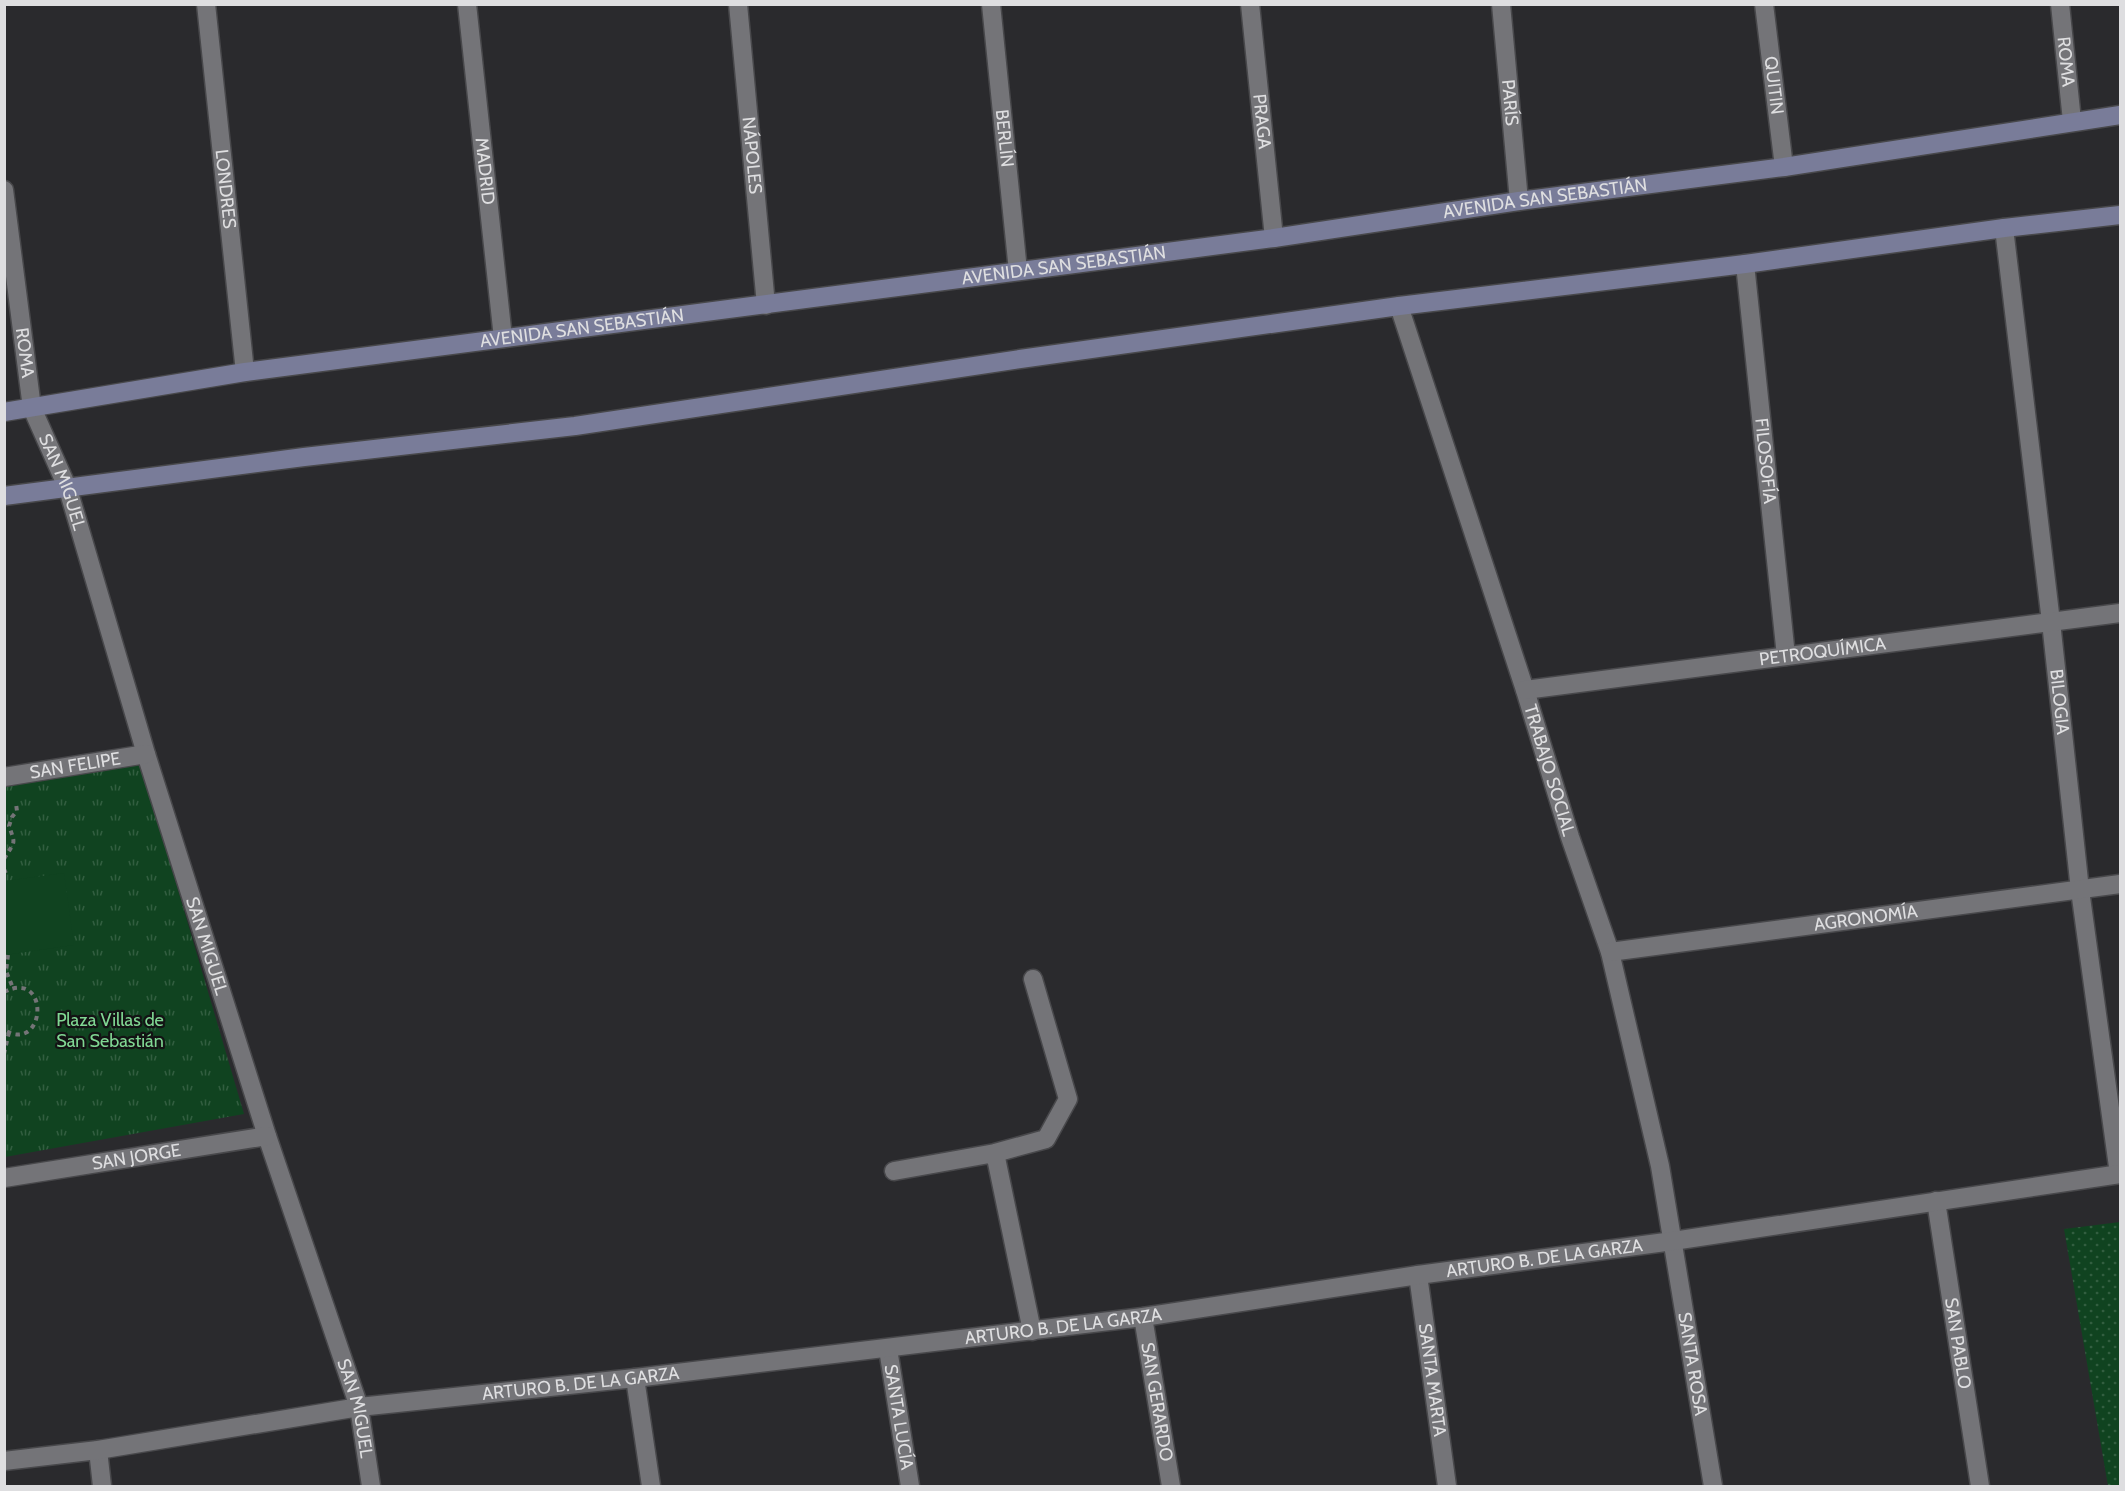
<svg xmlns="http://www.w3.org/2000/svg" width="2125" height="1491" viewBox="0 0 2125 1491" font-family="Cabin,sans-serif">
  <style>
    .grass { fill: url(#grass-dots) }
    .park { fill: url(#park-tufts) }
    .pitch { fill: #104320 }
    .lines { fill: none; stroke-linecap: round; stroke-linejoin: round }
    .lane-casing { stroke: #48484b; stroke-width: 21 }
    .street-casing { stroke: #48484b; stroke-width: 21 }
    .secondary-casing { stroke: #48484b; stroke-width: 21 }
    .path { stroke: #747477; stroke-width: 4; stroke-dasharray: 4.5 4.5; stroke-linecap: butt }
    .lane { stroke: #747478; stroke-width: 18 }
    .street { stroke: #747478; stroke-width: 18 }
    .secondary { stroke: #797c99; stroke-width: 18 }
    .labels { text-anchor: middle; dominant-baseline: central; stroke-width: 4.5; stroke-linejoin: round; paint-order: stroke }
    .street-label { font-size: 18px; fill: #dedee0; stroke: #131314 }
    .park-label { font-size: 18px; fill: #80d793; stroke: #131314 }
  </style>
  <defs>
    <pattern id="grass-dots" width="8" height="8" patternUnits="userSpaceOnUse" patternTransform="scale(1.5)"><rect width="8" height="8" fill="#104320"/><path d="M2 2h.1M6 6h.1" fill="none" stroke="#325e40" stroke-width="1.8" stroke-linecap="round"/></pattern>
    <pattern id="park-tufts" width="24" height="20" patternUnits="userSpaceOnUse" patternTransform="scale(1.5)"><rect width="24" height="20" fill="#104320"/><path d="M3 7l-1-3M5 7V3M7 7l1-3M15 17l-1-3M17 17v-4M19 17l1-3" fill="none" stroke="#325e40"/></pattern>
  </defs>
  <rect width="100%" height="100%" fill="#2a2a2d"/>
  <path class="grass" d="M2120,1222V1486H2108L2064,1229Z"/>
  <path class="park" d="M141,764L244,1114L5,1157L4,785Z"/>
  <path class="pitch" d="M64,873L74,945L5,955V881Z"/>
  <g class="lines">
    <g class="lane-casing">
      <path id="lane" d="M894,1171L995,1153
        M1032,1331L995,1153L1046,1139L1068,1099L1033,979"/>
    </g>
    <g class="street-casing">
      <g id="street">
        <path id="s1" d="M206,4L245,372"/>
        <path id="s2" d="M467,4L503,338"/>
        <path id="s3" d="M738,4L766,305"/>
        <path id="s4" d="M991,4L1018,271"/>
        <path id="s5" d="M1250,4L1274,238"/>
        <path id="s6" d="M1501,4L1519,201"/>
        <path id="s7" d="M1764,4L1784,167"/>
        <path id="s8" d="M2060,4L2072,121"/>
        <path id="s9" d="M4,190L32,408L68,489L146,754L267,1136L359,1407L371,1486"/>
        <path id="s10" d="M2004,228L2051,622L2080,890L2119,1174"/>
        <path id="s11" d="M1745,264L1786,656"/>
        <path id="s12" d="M1399,306L1525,690L1570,837L1610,952L1660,1166L1713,1486"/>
        <path id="s13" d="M1525,690L2120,613"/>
        <path id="s14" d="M4,777L146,754"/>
        <path id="s15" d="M1610,952L2120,884"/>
        <path id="s16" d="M4,1178L267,1136"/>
        <path id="s17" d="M1936,1201L1980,1486"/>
        <path id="s18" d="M1418,1275L1447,1486"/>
        <path id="s19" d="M1143,1317L1171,1486"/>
        <path id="s20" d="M888,1349L910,1486"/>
        <path d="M635,1378L651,1486"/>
        <path d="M98,1450L102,1486"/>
        <path id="s21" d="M4,1461L98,1450L359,1407L635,1378L1143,1317L1418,1275L1673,1241L2120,1174"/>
      </g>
    </g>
    <g class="secondary-casing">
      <g id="secondary">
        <path id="s22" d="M4,412L245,372L1274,238L1519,201L1784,167L2120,115"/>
        <path d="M4,496L304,457L575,426L1020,359L1399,306L1745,264L2004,228L2120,215"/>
      </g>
    </g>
    <path class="path" d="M4,859C15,840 16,846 9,826L12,817L17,811L16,804
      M4,869L7,876
      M8,955L6,971L13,988
      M4,992C51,968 46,1055 4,1030
      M4,1054L9,1032"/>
    <use href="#lane" class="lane"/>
    <use href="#street" class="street"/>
    <use href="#secondary" class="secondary"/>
  </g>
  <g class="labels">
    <g class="street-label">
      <text stroke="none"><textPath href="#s8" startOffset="58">ROMA</textPath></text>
      <text stroke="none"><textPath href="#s7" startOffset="82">QUITIN</textPath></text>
      <text stroke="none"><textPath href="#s6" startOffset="99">PARÍS</textPath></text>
      <text stroke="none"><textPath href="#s5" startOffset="118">PRAGA</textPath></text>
      <text stroke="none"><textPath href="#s4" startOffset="135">BERLÍN</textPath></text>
      <text stroke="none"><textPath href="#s3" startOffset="152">NÁPOLES</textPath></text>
      <text stroke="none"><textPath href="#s2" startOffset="168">MADRID</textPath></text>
      <text stroke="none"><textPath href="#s1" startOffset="186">LONDRES</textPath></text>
      <text stroke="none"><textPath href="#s22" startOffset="1556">AVENIDA SAN SEBASTIÁN</textPath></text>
      <text stroke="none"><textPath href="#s22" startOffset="1070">AVENIDA SAN SEBASTIÁN</textPath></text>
      <text stroke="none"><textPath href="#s22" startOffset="584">AVENIDA SAN SEBASTIÁN</textPath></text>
      <text stroke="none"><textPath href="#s9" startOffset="164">ROMA</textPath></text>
      <text stroke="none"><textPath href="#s11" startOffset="198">FILOSOFÍA</textPath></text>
      <text stroke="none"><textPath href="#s9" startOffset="300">SAN MIGUEL</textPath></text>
      <text stroke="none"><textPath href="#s13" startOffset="300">PETROQUÍMICA</textPath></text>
      <text stroke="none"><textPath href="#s10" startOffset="477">BILOGIA</textPath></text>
      <text stroke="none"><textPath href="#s14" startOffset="72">SAN FELIPE</textPath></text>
      <text stroke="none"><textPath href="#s12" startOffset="488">TRABAJO SOCIAL</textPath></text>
      <text stroke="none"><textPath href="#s15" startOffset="258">AGRONOMÍA</textPath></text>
      <text stroke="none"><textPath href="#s9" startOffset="786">SAN MIGUEL</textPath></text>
      <text stroke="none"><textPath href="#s16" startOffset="134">SAN JORGE</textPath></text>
      <text stroke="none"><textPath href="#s21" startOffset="1554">ARTURO B. DE LA GARZA</textPath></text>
      <text stroke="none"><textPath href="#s21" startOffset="1068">ARTURO B. DE LA GARZA</textPath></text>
      <text stroke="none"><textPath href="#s17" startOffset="144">SAN PABLO</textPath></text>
      <text stroke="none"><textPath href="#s12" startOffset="1100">SANTA ROSA</textPath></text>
      <text stroke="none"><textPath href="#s18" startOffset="106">SANTA MARTA</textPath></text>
      <text stroke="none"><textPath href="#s21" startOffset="582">ARTURO B. DE LA GARZA</textPath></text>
      <text stroke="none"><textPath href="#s19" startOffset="86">SAN GERARDO</textPath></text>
      <text stroke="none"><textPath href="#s9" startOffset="1272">SAN MIGUEL</textPath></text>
      <text stroke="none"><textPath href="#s20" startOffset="69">SANTA LUCÍA</textPath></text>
    </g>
    <g class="park-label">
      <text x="110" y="1020">Plaza Villas de<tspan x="110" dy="21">San Sebastián</tspan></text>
    </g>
  </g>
  <rect width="2125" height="1491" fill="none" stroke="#dedee0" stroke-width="12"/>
</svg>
